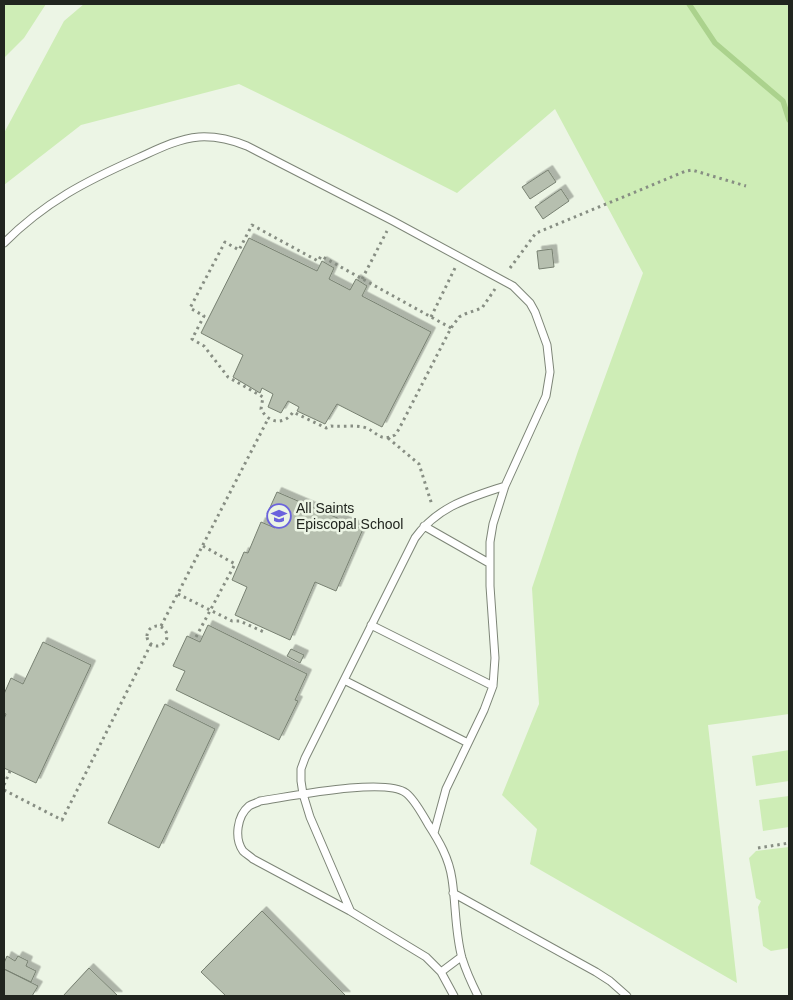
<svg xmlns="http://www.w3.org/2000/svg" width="793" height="1000" viewBox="0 0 793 1000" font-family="Arial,sans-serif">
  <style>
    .green { fill: #ceedb6 }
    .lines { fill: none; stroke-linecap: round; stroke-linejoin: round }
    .stream { stroke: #abd28d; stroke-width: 5.5 }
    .building { fill: #b6bfaf; stroke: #788172; filter: url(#shadow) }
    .lane-casing { stroke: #7d8577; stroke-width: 9 }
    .path { stroke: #878e83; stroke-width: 3; stroke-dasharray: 2.5 4; stroke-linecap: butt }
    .lane { stroke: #fff; stroke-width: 7 }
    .labels { text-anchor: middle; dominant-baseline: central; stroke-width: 5; stroke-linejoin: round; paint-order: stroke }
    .poi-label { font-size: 14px; fill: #21251f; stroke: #ecf5e5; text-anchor: start }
  </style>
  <defs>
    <filter id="shadow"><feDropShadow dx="4.5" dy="-4.5" stdDeviation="0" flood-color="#0004"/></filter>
  </defs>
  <rect width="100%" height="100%" fill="#ecf5e5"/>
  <path class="green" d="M4,4H46L24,38L4,58Z
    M84,4H789V714L708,725L737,983L530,864L537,829L502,795L539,704L532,588L578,451L643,273L555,109L457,193L345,136L239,84L81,125L4,185V133L64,21Z
    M789,750V781L756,786L752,756Z
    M789,796V827L763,831L759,800Z
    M789,847V948L771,951L763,946L758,907L761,901L756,898L749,858L756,851Z"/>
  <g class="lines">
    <path class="stream" d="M689,4L715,43L783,101L789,120"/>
  </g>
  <path class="building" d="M548,170L556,182L530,199L522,187Z
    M561,189L569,201L543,219L535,207Z
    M249,238L317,271L322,261L334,268L329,279L350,290L356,279L367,286L362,296L431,332L382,427L337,404L325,424L297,411L299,407L288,401L281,413L268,407L273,394L262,388L260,393L233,377L243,355L201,333Z
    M552,249L554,267L539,269L537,251Z
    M277,492L363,529L336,591L315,582L290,640L235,615L247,587L232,580L244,552L248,553L261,522L275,528L278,519L267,514Z
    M208,625L307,674L295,700L298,701L279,740L176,690L185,671L173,666L187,636L200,642Z
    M43,642L91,665L36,783L4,768V719L6,714L4,713V694L11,678L23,684Z
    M291,649L304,655L300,663L287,656Z
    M165,704L215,729L159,848L108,823Z
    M262,911L346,996H226L201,972Z
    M7,956L15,961L18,956L28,961L26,966L36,971L31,982L4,969V963Z
    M89,968L118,996H63Z
    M4,969L38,986L32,996H4Z"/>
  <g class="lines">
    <g class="lane-casing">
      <path id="lane" d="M4,243C45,202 86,181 138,158C158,149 177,139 199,137C216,136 232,140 247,146L393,221L513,286L530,303L535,312L547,345L550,372L546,396L505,486L493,524L490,542V586L495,658L493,686L484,710L446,789L434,833
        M424,526L489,563
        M371,625L493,686
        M344,680L468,743
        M453,893L596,972L610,981L627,996
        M350,910L310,817L303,794L301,781V769L305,758L415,538C438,506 469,498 505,486
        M441,972L461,957
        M454,996L441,972L426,957L350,911L253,859C250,856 246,854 243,851C234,838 237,816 249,806C252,804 257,803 260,801C288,797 385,777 406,793C415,800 422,814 428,824C439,841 449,858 452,879C456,905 455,933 462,958C466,971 472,984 478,996"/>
    </g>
    <path class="path" d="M510,268L536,233L686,171L692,170L746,186
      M362,279L387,231
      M431,317L455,268
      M451,328L321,256L318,261L252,225L239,250L225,242L190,308L204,316L192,339L204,346L228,377L263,397L261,409C268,423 284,426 293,412L326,428L331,426C341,427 353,425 363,427C377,430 378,443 395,435L399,429L451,328L459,317L465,314L482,308L495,289
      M388,438L419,464L432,505
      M178,594L232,621H240L266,633
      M147 636a10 10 0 1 1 20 0a10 10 0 1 1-20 0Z
      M161,626L268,419
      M196,637L235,564L203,546
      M4,785L10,771
      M4,790L62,820L151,644
      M758,848L789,843"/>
    <use href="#lane" class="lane"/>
  </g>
  <defs>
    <g id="school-ring" transform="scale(1.25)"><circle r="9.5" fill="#ecf5e5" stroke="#6b63dd" stroke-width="1.5"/><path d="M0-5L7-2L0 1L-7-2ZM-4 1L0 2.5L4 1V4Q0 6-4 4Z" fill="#6b63dd"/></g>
  </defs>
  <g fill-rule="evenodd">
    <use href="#school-ring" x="279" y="516"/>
  </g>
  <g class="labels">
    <g class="poi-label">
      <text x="296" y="508">All Saints<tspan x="296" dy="16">Episcopal School</tspan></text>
    </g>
  </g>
  <rect width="793" height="1000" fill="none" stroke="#21251f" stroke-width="10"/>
</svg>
